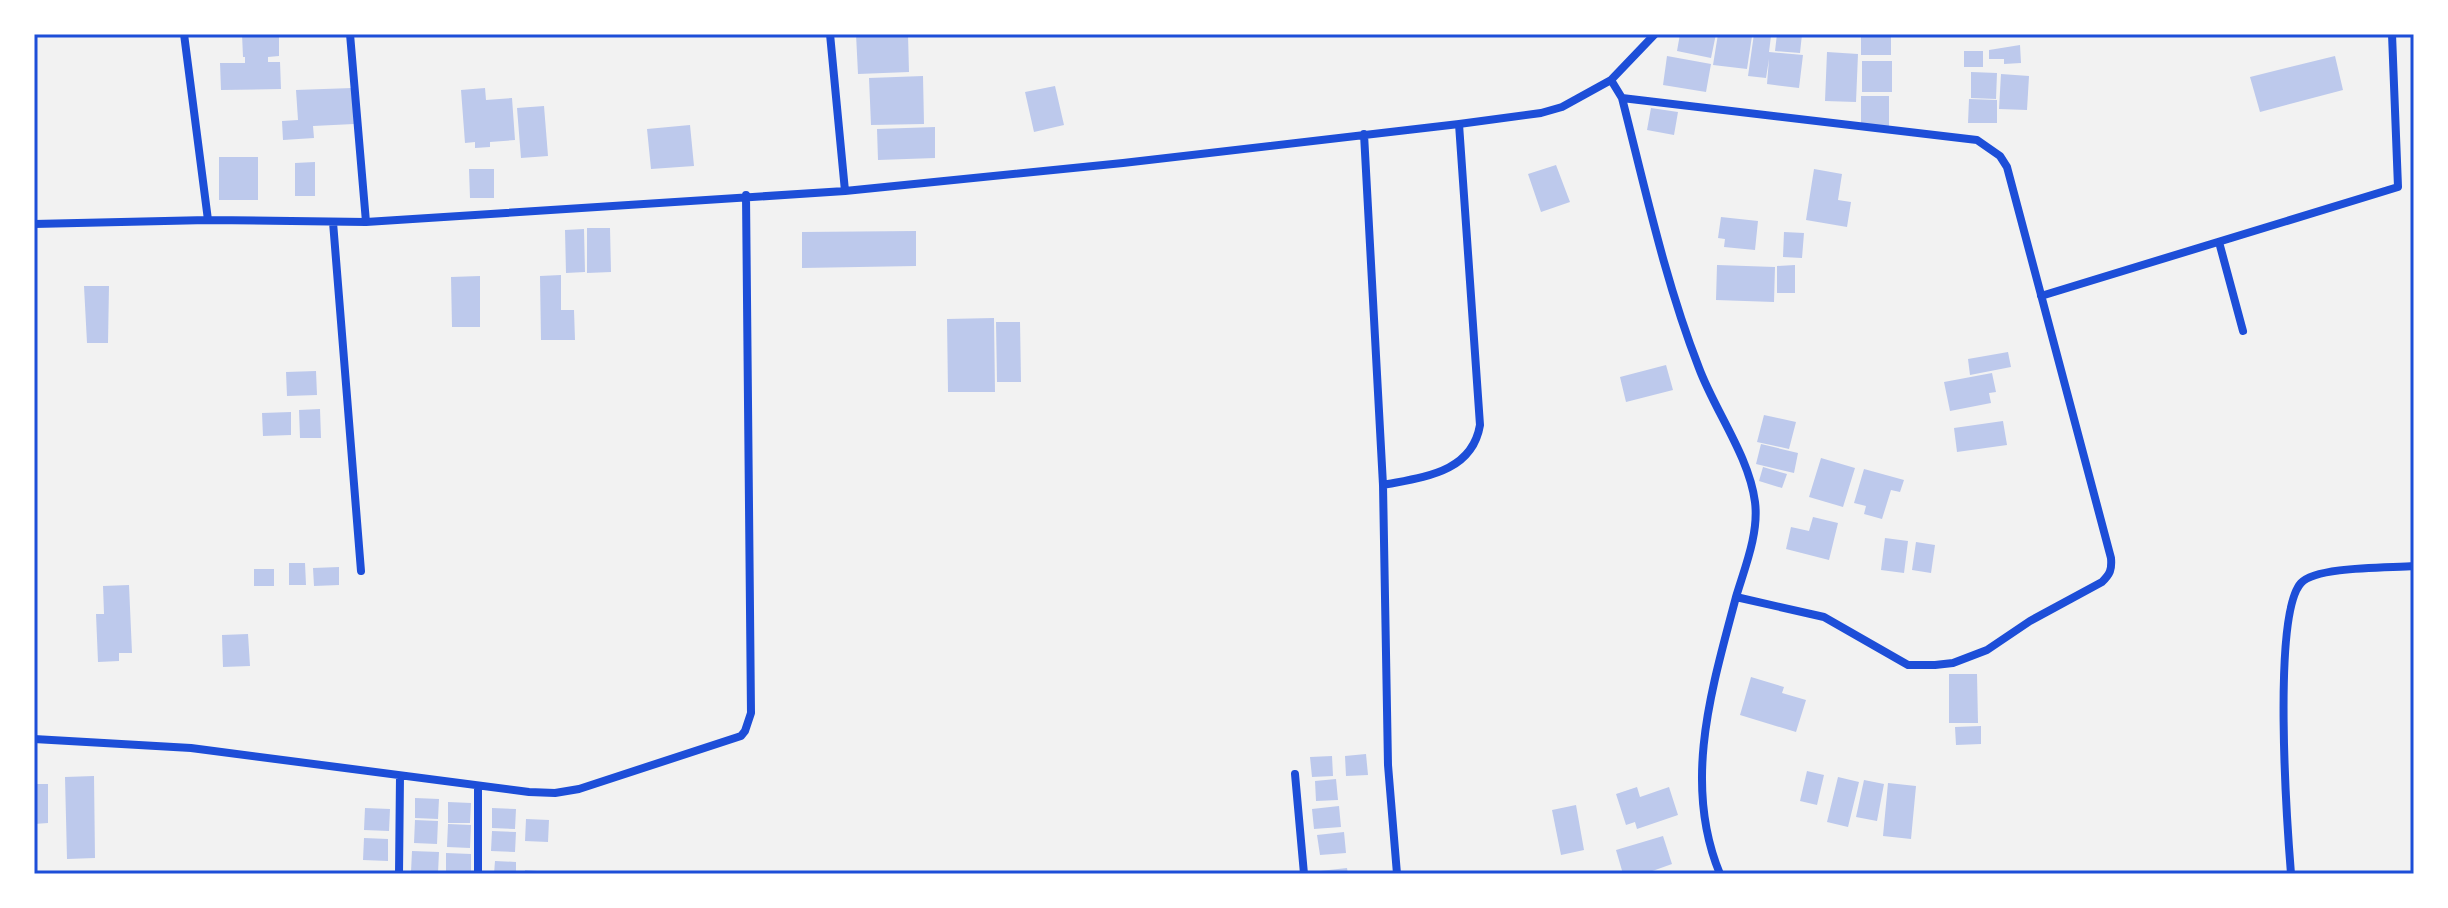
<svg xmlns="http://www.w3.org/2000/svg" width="2448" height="908" viewBox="0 0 2448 908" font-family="'Exo 2',sans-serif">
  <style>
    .building { fill: #bdc9ec }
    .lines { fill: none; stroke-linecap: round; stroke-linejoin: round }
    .minor { stroke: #1d4ed8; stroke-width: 8 }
    .neatline { fill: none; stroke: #1d4ed8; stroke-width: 3 }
  </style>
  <rect width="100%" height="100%" fill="#f2f2f2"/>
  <path class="building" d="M242,34H279V56L268,57V62H280L281,89L221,90L220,63H245V57H243Z
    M856,34H908L909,72L858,74Z
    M1680,34H1716L1711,58L1677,51Z
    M1718,34L1752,36L1747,69L1713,65Z
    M1754,34L1771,36L1769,52L1803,55L1799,88L1767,84L1769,59L1766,78L1748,76Z
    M1777,34H1802L1800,53L1775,51Z
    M1861,34H1891V55H1861Z
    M2020,45L2021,63L2004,64V59H1989V50Z
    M1964,51H1983V67H1964Z
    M1827,52L1858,54L1856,102L1825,101Z
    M1667,56L1711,64L1706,92L1663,85Z
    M2335,56L2343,90L2260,112L2250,77Z
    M1862,61H1892V92H1862Z
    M1971,72L1997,73L1996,99L1971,98Z
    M2001,74L2029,76L2027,110L1999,109Z
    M923,76L924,124L871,125L869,78Z
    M1055,86L1064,125L1034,132L1025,92Z
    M352,88L354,124L313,126L314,138L283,140L282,121L298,120L296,90Z
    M485,88L486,100L512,98L515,140L490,142V147L475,148V142L465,143L461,90Z
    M1861,96H1889V126L1861,125Z
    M1969,99L1997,100V123H1968Z
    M544,106L548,156L521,158L517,108Z
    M1651,108L1678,112L1674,135L1647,130Z
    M690,125L694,166L651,169L647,129Z
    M935,127V158L878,160L877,129Z
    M219,157H258V200H219Z
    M315,162V196H295V163Z
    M1556,165L1570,202L1541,212L1528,174Z
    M469,169H494V198H470Z
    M1814,169L1842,174L1838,200L1851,202L1847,227L1806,220Z
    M1721,217L1758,221L1755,250L1724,247L1725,239L1718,238Z
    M587,228H610L611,272L587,273Z
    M584,229L585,272L566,273L565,230Z
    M916,231V266L802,268V232Z
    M1784,232L1804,233L1802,258L1783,257Z
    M1717,265L1775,267L1774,302L1716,300Z
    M1795,265V293H1777V266Z
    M561,275V310H574L575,340H541L540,276Z
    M480,276V327H452L451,277Z
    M84,286H109L108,343H87Z
    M994,318L995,392H948L947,319Z
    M996,322H1020L1021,382H997Z
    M2008,352L2011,367L1970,375L1968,359Z
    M1666,365L1673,390L1626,402L1620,377Z
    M316,371L317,395L287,396L286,372Z
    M1992,373L1996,392L1989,393L1991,403L1950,411L1944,382Z
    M320,409L321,438H300L299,410Z
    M291,412V435L263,436L262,413Z
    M1764,415L1796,422L1789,449L1757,442Z
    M2003,421L2007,445L1957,452L1954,428Z
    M1761,444L1798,453L1794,473L1756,464Z
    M1821,458L1855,468L1843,507L1809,497Z
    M1763,467L1787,474L1782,488L1759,481Z
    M1864,469L1904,480L1900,492L1891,490L1882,519L1864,514L1866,506L1854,503Z
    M1813,517L1838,523L1829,560L1786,549L1791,527L1809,531Z
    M1885,538L1908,541L1904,573L1881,570Z
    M1916,542L1935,545L1931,573L1912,570Z
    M289,563H305L306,585H289Z
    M339,567V585L314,586L313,568Z
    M254,569H274V586H254Z
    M129,585L132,653H119V661L98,662L96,614H104L103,586Z
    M248,634L250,666L223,667L222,635Z
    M1949,674H1977L1978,723H1949Z
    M1751,677L1784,687L1782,693L1806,700L1796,732L1740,715Z
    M1981,726V744L1956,745L1955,727Z
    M1366,754L1368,775L1346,776L1345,756Z
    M1332,756L1333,776L1312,777L1310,757Z
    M1807,771L1824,775L1817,805L1800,801Z
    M94,776L95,858L67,859L65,777Z
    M1838,777L1859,782L1848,827L1827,822Z
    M1336,779L1338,800L1316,801L1315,781Z
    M1864,780L1884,784L1877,821L1856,817Z
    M1888,783L1916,786L1911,839L1883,836Z
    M34,784H48V823L34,824Z
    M1637,787L1640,797L1669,787L1678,815L1637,829L1635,822L1626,825L1616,794Z
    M415,798L439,799L438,819L415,818Z
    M448,802L471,803L470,823H448Z
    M1576,805L1584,850L1561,855L1552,810Z
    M1339,806L1341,827L1314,829L1312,809Z
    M365,808L390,809L389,831L364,830Z
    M492,808L516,809L515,829L492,828Z
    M526,819L549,820L548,842L525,841Z
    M415,820L438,821L437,844L414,843Z
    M448,824L471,825L470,848L447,847Z
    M492,831L516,832L515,852L491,851Z
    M1344,832L1346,853L1320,855L1317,835Z
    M1663,836L1672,864L1644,874H1623L1616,850Z
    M364,838L388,839V861L363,860Z
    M412,851L439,852L438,873L411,872Z
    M446,853L471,854V874H446Z
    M495,861L516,862V874H494Z
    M1347,868L1348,874H1321L1320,871Z
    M525,870L550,872V874H525Z"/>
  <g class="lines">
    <path class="minor" d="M184,34L208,220
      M350,34L366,222
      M830,34L845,191
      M1611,80L1622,98L1977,140L2000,156L2007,167L2111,558C2112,570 2110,574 2102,582L2030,621L1987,650L1953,663L1935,665H1908L1824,617L1736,597C1745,567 1759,533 1755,502C1749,456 1715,411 1699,368C1665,281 1645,188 1622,98
      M1364,134L1383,485L1388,765L1397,874
      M333,222L361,571
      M34,224L208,220L366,222L845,191L1123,163L1459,124L1541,113L1562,107L1611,80L1655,34
      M2219,242L2243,331
      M2041,296L2398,187L2392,34
      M1383,485C1423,477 1472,473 1480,425L1459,124
      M34,739L191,748L529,792L555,793L579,789L741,736L745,731L751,713L746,195
      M1295,774L1304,874
      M478,786V874
      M399,874L400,776
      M1720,874C1682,783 1712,688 1736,597
      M2291,874C2287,824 2272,615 2301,583C2316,566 2390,568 2414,566"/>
  </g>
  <rect width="2448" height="908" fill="none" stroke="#ffffff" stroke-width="72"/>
  <rect x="36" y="36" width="2376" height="836" class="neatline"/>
</svg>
